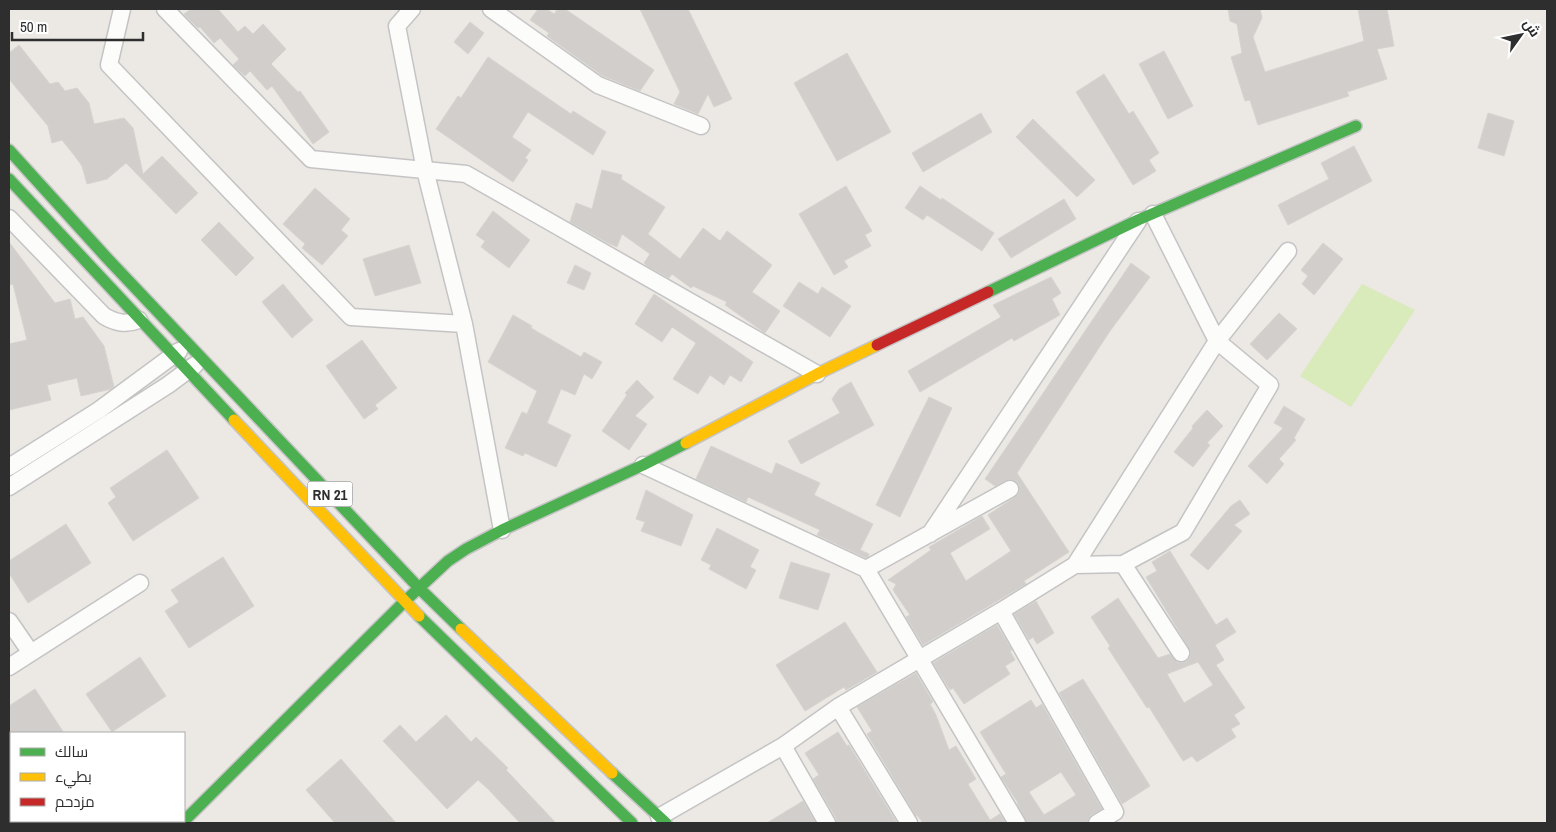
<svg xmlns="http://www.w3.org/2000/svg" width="1556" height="832" viewBox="0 0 1556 832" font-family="'Archivo Narrow',Cairo,sans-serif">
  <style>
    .pitch { fill: #d9eabb }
    .building { fill: #d1cecb; stroke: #d7d4d0; fill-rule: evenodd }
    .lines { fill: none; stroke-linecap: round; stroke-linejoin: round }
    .street-casing { stroke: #c5c4c5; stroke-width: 19 }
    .fast-casing { stroke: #c5c4c5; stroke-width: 14 }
    .slow-casing { stroke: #c5c4c5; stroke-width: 14 }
    .jam-casing { stroke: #c5c4c5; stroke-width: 14 }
    .street { stroke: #fcfcfb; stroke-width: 16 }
    .fast { stroke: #4caf50; stroke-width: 11 }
    .slow { stroke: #ffc107; stroke-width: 11 }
    .jam { stroke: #c62828; stroke-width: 11 }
    .labels { text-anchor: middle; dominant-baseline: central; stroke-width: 4.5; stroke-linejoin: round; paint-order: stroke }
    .shield { fill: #fff; stroke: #6d6d6d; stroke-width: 1 }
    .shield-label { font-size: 15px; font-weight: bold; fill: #2e2e2e }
  </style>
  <rect width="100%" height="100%" fill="#ece8e4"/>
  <path class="pitch" d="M1362,284L1415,310L1351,407L1300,376Z"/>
  <path class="building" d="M191,9H218L238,32L245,26L253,34L263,24L286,49L271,64L298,92L300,91L329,132L313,144L272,86L267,90L250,71L245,76L233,65L239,59L220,38L214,43L200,27L198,28L184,14Z
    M538,9H547L554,14L558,9H565L654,70L640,91L603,76L547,36L549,33L530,20Z
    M640,9H688L732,99L714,107L708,94L698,114L674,104L680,92Z
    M1228,9H1260L1262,18L1253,37L1265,72L1364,41L1358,9H1387L1394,46L1377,49L1387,79L1347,92L1349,96L1258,125L1250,100L1245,101L1231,57L1242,53L1237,24L1230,21Z
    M470,22L484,33L468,54L454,42Z
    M19,45L50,84L58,82L65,91L77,88L89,103L94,124L124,118L133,128L143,174L162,156L198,193L176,214L126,163L107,179L87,184L82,166L74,155L62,140L52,143L48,126L9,79V53Z
    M1164,51L1193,106L1168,119L1139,64Z
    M847,53L891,132L837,161L794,83Z
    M488,57L571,114L573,111L606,132L593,155L528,112L512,137L531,150L525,158L528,160L513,182L436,129L458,96L461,98Z
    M1104,74L1129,114L1133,111L1159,153L1149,160L1156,171L1133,185L1076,92Z
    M981,113L992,132L923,172L912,153Z
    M1488,113L1514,121L1504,156L1478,148Z
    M1033,119L1095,180L1077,197L1016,137Z
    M1354,146L1372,181L1288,225L1278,205L1329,179L1321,163Z
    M602,170L622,175L621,179L665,207L648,234L680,259L703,228L720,241L727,231L772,265L752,292L780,311L765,333L725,305L727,302L693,286L691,288L672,274L669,278L647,266L644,263L650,254L622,234L617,247L608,243L570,222L576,203L592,209Z
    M846,186L872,231L865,235L871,246L844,261L848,267L834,275L799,214Z
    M920,186L941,200L942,198L994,233L982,251L927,215L923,220L905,208Z
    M315,188L350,219L341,230L348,236L322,265L302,248L305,244L283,224Z
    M1064,199L1076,219L1011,258L998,239Z
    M493,211L530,240L509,268L481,247L485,241L476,235Z
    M219,222L254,258L236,276L201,240Z
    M9,242L55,303L70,299L75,319L83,317L104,346L114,387L111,389L81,396L77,378L47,385L51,400L9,410V344L27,340L13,284L9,285Z
    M1323,243L1343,259L1314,295L1302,284L1308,276L1301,270Z
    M409,245L421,283L375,296L363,259Z
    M1131,263L1150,277L1110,331L1017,473L1069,552L1024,581L1026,584L923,645L906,617L910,615L893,590L896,584L888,580L931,550L929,547L982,516L990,529L950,553L966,581L1011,551L988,515L1018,495L1020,490L1019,485L1016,481L1010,479L995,486L985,479Z
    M575,265L591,273L584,290L567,283Z
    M1051,277L1061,293L1052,299L1060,315L1014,341L1012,338L920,392L908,371L1001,317L993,305Z
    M799,282L818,294L822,287L851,306L830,337L783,306Z
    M283,284L313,320L292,338L262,302Z
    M654,294L753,362L741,382L730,375L724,385L710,375L698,394L673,379L696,343L672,327L662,342L635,324Z
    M1279,313L1297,329L1267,360L1250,344Z
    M513,315L532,326L531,328L581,357L584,352L602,362L592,379L584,374L575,395L561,389L547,423L571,435L556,467L525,453L523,456L505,448L522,412L527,414L537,391L488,362Z
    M362,340L397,388L375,405L378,409L364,419L326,366Z
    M637,380L654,397L635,416L647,424L629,450L602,431L627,395L625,393Z
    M851,382L874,425L801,464L788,441L840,413L832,399L839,389Z
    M929,397L952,408L900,517L876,505Z
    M1284,406L1305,419L1294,438L1296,440L1279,459L1284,464L1267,484L1248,466L1283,428L1274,423Z
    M1207,410L1223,426L1207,443L1210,445L1193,467L1174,452L1193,428L1192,426Z
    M711,446L772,474L776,463L820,483L814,495L873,524L860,550L869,554L868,557L866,558L817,535L820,530L748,497L746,502L696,479Z
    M167,450L199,498L133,541L108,503L116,497L110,488Z
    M646,490L693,515L681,546L641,531L645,522L636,519Z
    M1240,500L1250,514L1234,525L1242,531L1208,570L1190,555L1231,506Z
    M66,524L91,563L28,603L9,573V561Z
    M717,528L759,550L750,567L756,570L746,589L709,569L711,565L701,560Z
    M1170,551L1216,625L1227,618L1236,632L1215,645L1224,660L1216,665L1245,708L1234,715L1240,724L1231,729L1236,737L1197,762L1192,756L1183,761L1149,707L1147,708L1108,648L1110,646L1091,617L1118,598L1158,658L1170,654L1177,662L1182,663L1187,661L1191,653L1189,648L1146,577L1157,571L1152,562ZM1198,662L1213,685L1184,703L1167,674Z
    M223,557L254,606L189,648L165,611L179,602L171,590Z
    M791,562L830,574L818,610L779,598Z
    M1036,601L1054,633L1037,644L1033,637L1029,640L1014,614Z
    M845,622L877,672L846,690L844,687L805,711L776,665Z
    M997,625L1012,650L1010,651L1015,660L1005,666L1010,674L964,704L953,688L950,690L933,663Z
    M140,657L166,696L112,732L86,694Z
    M916,673L933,702L930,704L936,715L949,750L956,746L976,779L968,784L990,820L1000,814L1006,823H923L917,815L916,816L867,734L872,731L857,707Z
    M1083,679L1150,786L1122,804L1059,693Z
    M35,689L64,733H9V706Z
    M1031,700L1036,708L1042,704L1102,809L1091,815L1087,823H1027L1017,803H1018L1001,777L1006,774L980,732ZM1061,772L1076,795L1044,815L1029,792Z
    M446,715L471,742L476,737L508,768L506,770L556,823H520L488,789L478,780L447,809L383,741L400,725L416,742Z
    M838,732L847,746L849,745L897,823H837L836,818L813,779L819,775L805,753Z
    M341,759L396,823H335L306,790Z
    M803,801L816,823H767Z"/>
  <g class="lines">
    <g class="street-casing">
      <path id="street" d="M122,9L109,65L351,317L464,324
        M165,9L311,159L466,174L817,374
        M412,9L397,26L425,170L464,324L502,530
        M491,9L598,85L701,126
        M9,218L104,316C116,323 126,325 139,320
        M643,465L866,569L1017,823
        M9,467L99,410L179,351
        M9,487L168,385L195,365
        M930,534L1138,221
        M1123,564L1183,532L1270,385L1217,341L1153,214
        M1075,565L1217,341L1288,251
        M866,569L1010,489
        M1001,611L1115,812L1097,823
        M9,621L31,653
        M9,667L140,583
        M838,707L909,823
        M783,746L827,823
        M659,817L783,746L838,707L1001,611L1075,565L1123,564L1181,653"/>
    </g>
    <g class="fast-casing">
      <path id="fast" d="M9,150L106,257L419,588L461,629
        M9,179L234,420
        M988,292L1138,220L1356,126
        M419,616L632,823
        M612,773L666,823
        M182,823L404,602L448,561L466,549L502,530L643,465L686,443"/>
    </g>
    <g class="slow-casing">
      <path id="slow" d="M234,420L419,616
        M686,443L817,374L877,345
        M461,629L612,773"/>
    </g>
    <g class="jam-casing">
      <path id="jam" d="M877,345L988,292"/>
    </g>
    <use href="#street" class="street"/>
    <use href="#fast" class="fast"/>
    <use href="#slow" class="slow"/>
    <use href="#jam" class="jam"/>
  </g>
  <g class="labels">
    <rect class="shield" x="307.5" y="481.5" width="45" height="25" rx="4"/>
    <g class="shield-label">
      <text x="330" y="494">RN 21</text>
    </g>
  </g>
  <rect width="1556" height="832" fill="none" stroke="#2e2e2e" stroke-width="20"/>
  <rect x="10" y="732" width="175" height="90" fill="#ffffff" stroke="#ababab"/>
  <rect x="20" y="748" width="25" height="8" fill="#4caf50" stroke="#ababab"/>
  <text x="55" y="757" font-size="15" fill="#2e2e2e">سالك</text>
  <rect x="20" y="773" width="25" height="8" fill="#ffc107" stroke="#ababab"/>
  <text x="55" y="782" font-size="15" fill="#2e2e2e">بطيء</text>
  <rect x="20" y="798" width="25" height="8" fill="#c62828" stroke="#ababab"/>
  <text x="55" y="807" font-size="15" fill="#2e2e2e">مزدحم</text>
  <g transform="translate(1521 35) rotate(57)" stroke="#ffffff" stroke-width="4" paint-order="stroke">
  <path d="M0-4L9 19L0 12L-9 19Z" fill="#2e2e2e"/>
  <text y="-8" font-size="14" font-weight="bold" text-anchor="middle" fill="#2e2e2e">ش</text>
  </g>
  <path d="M12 32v8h131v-8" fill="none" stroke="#2e2e2e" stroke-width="2.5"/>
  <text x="20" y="32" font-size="15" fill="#2e2e2e" stroke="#ffffff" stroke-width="4" paint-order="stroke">50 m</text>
</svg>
